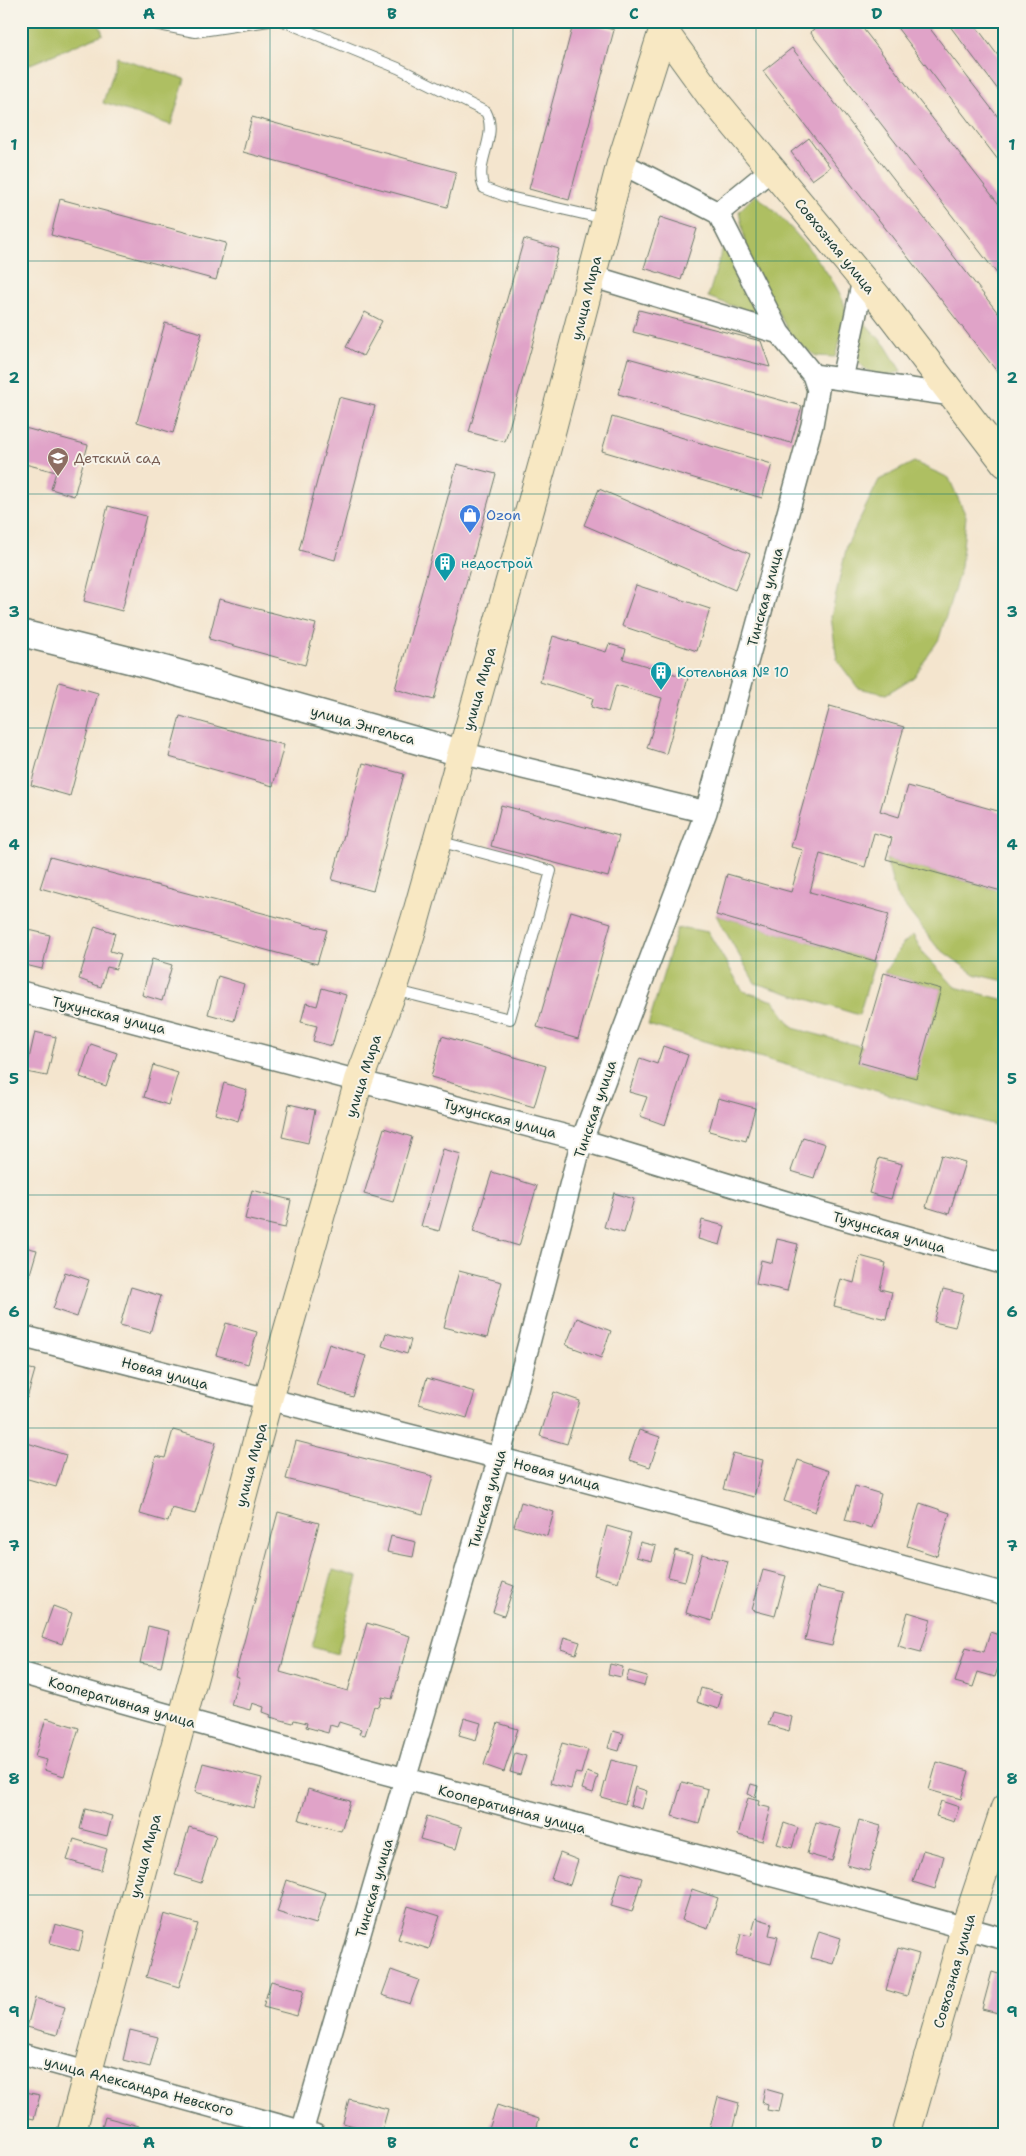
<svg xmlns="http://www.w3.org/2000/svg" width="1026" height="2156" viewBox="0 0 1026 2156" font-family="'Shantell Sans',sans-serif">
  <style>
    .green { fill: #aebf62; stroke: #667e4b }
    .building { fill: #e0a3c8 }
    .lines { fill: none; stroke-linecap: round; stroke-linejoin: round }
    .service-casing { stroke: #6a786a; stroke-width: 12 }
    .minor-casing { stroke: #6a786a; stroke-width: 24 }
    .tertiary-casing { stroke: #6a786a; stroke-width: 29 }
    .secondary-casing { stroke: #6a786a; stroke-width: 30 }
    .service { stroke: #fff; stroke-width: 10 }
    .minor { stroke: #fff; stroke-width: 21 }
    .tertiary { stroke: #fff; stroke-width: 26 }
    .secondary { stroke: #f8e8c3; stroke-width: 28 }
    .grid { fill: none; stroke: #0f766e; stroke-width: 1; stroke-opacity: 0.55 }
    .labels { text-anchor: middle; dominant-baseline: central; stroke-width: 4; stroke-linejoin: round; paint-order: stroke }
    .street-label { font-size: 14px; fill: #1f3d34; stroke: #f7f3e8 }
    .education-label { font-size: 14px; fill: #785e54; stroke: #f7f3e8; text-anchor: start }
    .shop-label { font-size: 14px; fill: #366cbe; stroke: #f7f3e8; text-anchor: start }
    .culture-label { font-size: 14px; fill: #0d838f; stroke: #f7f3e8; text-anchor: start }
    .neatline { fill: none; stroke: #0f766e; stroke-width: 2 }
    .grid-label { font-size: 16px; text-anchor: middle; font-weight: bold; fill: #0f766e }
  </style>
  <rect width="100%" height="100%" fill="#f7f3e8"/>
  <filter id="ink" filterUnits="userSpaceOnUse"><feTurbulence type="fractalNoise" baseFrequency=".02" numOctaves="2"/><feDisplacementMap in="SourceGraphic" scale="10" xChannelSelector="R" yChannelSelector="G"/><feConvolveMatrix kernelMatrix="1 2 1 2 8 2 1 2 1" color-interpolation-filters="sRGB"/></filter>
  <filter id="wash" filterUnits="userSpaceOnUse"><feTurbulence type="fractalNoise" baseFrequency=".0096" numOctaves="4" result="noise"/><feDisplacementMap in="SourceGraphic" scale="20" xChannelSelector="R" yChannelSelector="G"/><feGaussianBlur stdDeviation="1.12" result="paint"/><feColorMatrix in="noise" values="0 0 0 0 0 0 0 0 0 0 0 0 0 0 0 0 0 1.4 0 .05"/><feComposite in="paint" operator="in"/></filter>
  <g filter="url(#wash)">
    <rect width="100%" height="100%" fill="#f4e5ce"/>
    <path class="green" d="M21,21H95L99,24L103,34L28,65H21Z
      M117,57L185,79L171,125L103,103Z
      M755,195C779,210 844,284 846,312C847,325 838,344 835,357L816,356L793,340L748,256L739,211Z
      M723,247L735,261L765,325L738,308L708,297Z
      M863,321L885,345L901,371C880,381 869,375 855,358Z
      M914,462L949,478L966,516L961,567L939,639L914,677L886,694L858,688L837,660L831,617L847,545L879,480Z
      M886,859L1005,892V981L974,974L937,947L896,895Z
      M716,915L875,961L859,1015L755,983Z
      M685,928L708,932L743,991L774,1001L793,1028L863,1047L859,1062L915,1078L941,989L884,973L903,944L913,935L923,953L955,987L1005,1000V1128L648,1025L677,929Z
      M333,1570L358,1577L337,1654L312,1647Z"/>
    <g id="blocks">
      <path class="building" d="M574,21H583L614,30L569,200L529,189Z
        M825,21H857L1005,212V284L810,32Z
        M892,21H934L928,26L1005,126V169Z
        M946,21H972L1005,65V99Z
        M999,21H1005V29Z
        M792,48L1005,322V382L763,71Z
        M252,117L456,172L447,207L243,152Z
        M809,138L830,167L812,180L791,152Z
        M60,199L226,243L216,280L51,235Z
        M660,217L697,229L681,280L644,268Z
        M524,239L559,249L505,442L469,432Z
        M639,310L761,341L770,367L633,332Z
        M365,312L382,321L363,356L346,347Z
        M165,323L202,333L173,433L137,422Z
        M628,358L802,406L791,443L618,394Z
        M339,397L375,406L335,560L299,550Z
        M612,417L772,464L762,498L602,451Z
        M21,427L88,445L74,496L51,489L56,472L21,463Z
        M457,464L496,474L434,700L395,689Z
        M599,489L750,554L735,590L584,525Z
        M108,506L146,516L122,611L84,601Z
        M636,585L710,609L697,651L622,626Z
        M219,599L316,624L305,665L209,639Z
        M553,636L606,652L609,644L626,649L623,659L688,678L666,754L647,748L662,698L616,685L608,712L591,707L593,698L540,682Z
        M59,682L98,693L70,796L31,785Z
        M830,706L904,727L880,811L899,817L908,786L1005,813V892L886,859L892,838L874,833L865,867L820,854L810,892L889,914L875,961L716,915L727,874L791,892L803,850L791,847Z
        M180,716L284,745L273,786L169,757Z
        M363,763L404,774L373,891L332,880Z
        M501,805L619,836L608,877L491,846Z
        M50,857L327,930L317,964L40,888Z
        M571,911L611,923L578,1039L537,1027Z
        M95,926L115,933L110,951L121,954L116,969L107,967L101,987L79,979Z
        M29,930L50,935L42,969L21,964Z
        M152,959L172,965L162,1001L142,995Z
        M884,973L941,989L916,1078L858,1062Z
        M218,976L244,984L234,1021L208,1014Z
        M322,988L346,995L332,1046L313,1041L317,1026L301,1022L306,1003L317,1006Z
        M35,1032L56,1037L47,1076L26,1072Z
        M442,1036L546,1066L534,1107L431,1077Z
        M91,1044L117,1053L106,1086L80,1077Z
        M663,1046L688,1055L665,1125L640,1116L647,1097L629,1092L640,1058L657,1064Z
        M153,1065L178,1073L168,1105L144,1097Z
        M224,1083L247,1090L238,1121L215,1114Z
        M718,1098L755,1108L746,1141L709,1131Z
        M289,1104L315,1110L308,1143L282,1137Z
        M384,1128L412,1137L393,1202L364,1194Z
        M803,1137L825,1144L814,1178L791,1171Z
        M443,1149L461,1154L439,1231L421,1226Z
        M941,1155L965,1162L949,1214L926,1207Z
        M879,1158L902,1164L891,1199L869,1193Z
        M492,1172L537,1186L519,1246L473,1232Z
        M252,1190L291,1200L285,1228L245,1219Z
        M614,1193L634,1199L624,1233L604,1227Z
        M702,1220L725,1226L720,1245L698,1239Z
        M777,1239L798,1244L787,1291L756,1284L761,1260L772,1263Z
        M21,1246L37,1250L22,1301H21Z
        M860,1256L886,1263L880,1289L892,1292L886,1319L834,1306L841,1279L854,1283Z
        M459,1271L502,1282L487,1338L444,1327Z
        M65,1272L89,1280L77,1317L53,1309Z
        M131,1287L161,1296L150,1333L120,1325Z
        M943,1289L964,1294L955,1327L934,1322Z
        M577,1318L611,1331L601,1358L566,1345Z
        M226,1323L257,1332L248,1364L216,1355Z
        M386,1333L411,1340L407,1354L382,1346Z
        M329,1344L366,1356L353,1397L316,1385Z
        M21,1367L35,1370L27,1398L21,1396Z
        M427,1378L475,1392L467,1418L419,1404Z
        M554,1392L580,1401L567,1444L540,1436Z
        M173,1430L216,1442L195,1514L172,1508L168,1522L140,1514L156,1456L165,1458Z
        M639,1430L660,1437L650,1467L629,1460Z
        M296,1441L433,1476L423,1514L286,1479Z
        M24,1442L66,1455L56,1487L21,1477V1450Z
        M733,1453L763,1460L754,1497L723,1489Z
        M798,1460L829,1471L815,1512L784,1501Z
        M855,1486L881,1494L872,1528L845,1520Z
        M521,1502L554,1512L547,1536L514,1526Z
        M920,1503L950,1513L937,1556L907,1546Z
        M278,1512L319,1523L280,1672L348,1691L367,1623L410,1636L392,1699L382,1697L379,1707L374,1706L365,1735L359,1734L361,1729L339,1722L337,1727L330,1725L328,1733L306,1727L307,1723L294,1720L293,1723L270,1717L271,1715L263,1712L264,1707L252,1703L250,1710L231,1705L239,1677L235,1676Z
        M607,1526L631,1533L618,1582L594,1575Z
        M391,1536L416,1542L413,1557L387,1552Z
        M640,1542L656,1546L652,1561L636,1557Z
        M675,1550L692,1555L685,1581L668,1577Z
        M702,1554L728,1561L712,1621L686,1613Z
        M763,1570L786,1576L775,1616L752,1610Z
        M503,1582L514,1586L504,1616L493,1612Z
        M817,1587L844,1593L832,1646L805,1640Z
        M53,1606L72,1613L62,1644L42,1637Z
        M908,1612L931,1619L921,1652L898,1646Z
        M148,1626L169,1631L161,1667L140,1663Z
        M990,1632L1005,1637V1645L995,1677L978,1672L973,1687L955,1682L966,1647L984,1652Z
        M564,1637L580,1642L576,1654L561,1649Z
        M610,1664L623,1667L621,1677L608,1674Z
        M629,1671L647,1676L644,1686L626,1681Z
        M701,1688L722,1694L718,1709L697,1702Z
        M772,1712L792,1717L789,1731L768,1725Z
        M46,1718L79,1728L64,1776L44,1770L47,1760L35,1757Z
        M464,1718L481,1723L476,1740L459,1735Z
        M498,1723L518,1729L504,1772L484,1765Z
        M613,1731L624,1734L619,1751L608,1748Z
        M562,1743L588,1750L581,1774L575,1773L571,1789L550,1783Z
        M515,1753L526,1756L520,1775L510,1772Z
        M611,1760L635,1766L625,1804L601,1797Z
        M937,1762L969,1771L961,1799L929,1790Z
        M203,1763L262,1778L254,1808L195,1792Z
        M587,1772L598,1776L593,1793L582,1789Z
        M682,1782L708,1789L699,1824L672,1816Z
        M751,1784L758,1786L755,1797L748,1794Z
        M635,1787L647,1791L642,1809L630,1805Z
        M308,1789L350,1801L341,1831L299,1820Z
        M748,1798L759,1801L758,1805L771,1808L762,1841L738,1835Z
        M941,1801L959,1807L954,1822L936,1816Z
        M85,1809L112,1816L107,1836L80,1829Z
        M427,1816L462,1827L456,1849L420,1839Z
        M859,1820L881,1826L869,1871L847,1865Z
        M816,1822L841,1829L832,1861L807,1854Z
        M784,1823L798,1828L792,1848L777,1844Z
        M189,1827L216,1835L201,1883L175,1875Z
        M74,1839L107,1849L101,1870L67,1860Z
        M923,1850L944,1856L935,1889L913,1882Z
        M560,1853L578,1860L570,1885L551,1879Z
        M621,1872L642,1878L632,1912L611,1906Z
        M287,1880L326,1893L316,1924L277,1912Z
        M692,1889L718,1898L708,1929L682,1920Z
        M408,1906L440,1916L429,1949L398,1939Z
        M164,1914L198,1924L179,1987L146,1977Z
        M756,1918L772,1923L769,1935L778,1937L771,1964L736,1955L741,1934L751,1936Z
        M55,1924L84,1932L79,1951L50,1943Z
        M819,1931L841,1938L833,1964L811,1958Z
        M898,1948L919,1954L907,1996L886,1990Z
        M391,1970L419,1980L410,2004L382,1995Z
        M992,1972L1005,1976V2005L1002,2014L982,2009Z
        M271,1981L304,1990L297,2016L263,2007Z
        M35,1998L65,2007L57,2035L27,2027Z
        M130,2030L158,2037L150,2067L123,2060Z
        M765,2089L783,2094L779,2112L767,2110L768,2105L762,2103Z
        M21,2091L40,2095L34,2119L21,2116Z
        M718,2097L739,2103L731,2135H708Z
        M349,2099L388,2109L381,2134L343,2123Z
        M497,2105L539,2119L535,2135L523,2131L521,2135H487Z
        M105,2117L139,2126L136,2135H100Z"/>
    </g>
  </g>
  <g filter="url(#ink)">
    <use href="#blocks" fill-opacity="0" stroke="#6a786a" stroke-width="1"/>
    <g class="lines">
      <g class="service-casing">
        <path id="service" d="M139,21L195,32L269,21
          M283,21L398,68L486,112C499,137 473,163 484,188L505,196L605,219
          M393,990L510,1019L551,871L438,841"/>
      </g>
      <g class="minor-casing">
        <path id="minor" d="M718,213L772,169
          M591,276L779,333
          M813,375L952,395
          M842,379L863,280
          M461,753L706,812
          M21,992L582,1140L819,1212L1005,1264
          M21,1336L499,1458L1005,1594
          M21,1673C347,1768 678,1847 1005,1939
          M21,2054L315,2135
          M301,2135L499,1458L582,1140L706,812L812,425L818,390L813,375L779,333L718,213L621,163"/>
      </g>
      <g class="tertiary-casing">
        <path id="tertiary" d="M21,633L153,666L461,753"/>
      </g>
      <g class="secondary-casing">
        <path id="secondary" d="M663,30L710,95L883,304L1005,463
          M71,2135L268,1400L359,1080L393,990L415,920L543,463L621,163L666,21
          M906,2135L965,1928L1005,1808"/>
      </g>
      <use href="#service" class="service"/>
      <use href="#minor" class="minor"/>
      <use href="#tertiary" class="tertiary"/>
      <use href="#secondary" class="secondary"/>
    </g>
  </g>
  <path class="grid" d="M270,21V2135M513,21V2135M756,21V2135M21,261H1005M21,494H1005M21,728H1005M21,961H1005M21,1195H1005M21,1428H1005M21,1662H1005M21,1895H1005"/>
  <defs>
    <g id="school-pin" transform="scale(1.125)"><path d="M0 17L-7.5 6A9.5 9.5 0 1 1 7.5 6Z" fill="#8d6e63" stroke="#f7f3e8"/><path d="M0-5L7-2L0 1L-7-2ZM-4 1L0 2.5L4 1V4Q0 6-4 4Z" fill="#fff"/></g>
    <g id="shop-pin" transform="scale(1.125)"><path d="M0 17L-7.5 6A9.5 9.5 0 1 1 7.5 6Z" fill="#3f7fe0" stroke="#f7f3e8"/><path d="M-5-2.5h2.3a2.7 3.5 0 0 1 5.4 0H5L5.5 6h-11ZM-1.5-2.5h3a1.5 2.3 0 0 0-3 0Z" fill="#fff"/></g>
    <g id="building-pin" transform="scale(1.125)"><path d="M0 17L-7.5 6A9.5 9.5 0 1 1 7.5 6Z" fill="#0f9aa8" stroke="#f7f3e8"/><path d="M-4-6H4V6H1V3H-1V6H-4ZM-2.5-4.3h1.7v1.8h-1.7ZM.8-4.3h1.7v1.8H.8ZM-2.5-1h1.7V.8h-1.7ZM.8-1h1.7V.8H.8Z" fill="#fff"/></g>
  </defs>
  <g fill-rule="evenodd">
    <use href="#school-pin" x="58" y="458"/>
    <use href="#shop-pin" x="470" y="515"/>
    <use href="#building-pin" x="445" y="563"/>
    <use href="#building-pin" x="661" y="672"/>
  </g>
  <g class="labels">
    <g class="street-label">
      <text transform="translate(835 246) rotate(51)">Совхозная улица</text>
      <text transform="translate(586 298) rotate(-76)">улица Мира</text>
      <text transform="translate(765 597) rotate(-75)">Тинская улица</text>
      <text transform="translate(479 689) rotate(-74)">улица Мира</text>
      <text transform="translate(363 725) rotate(16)">улица Энгельса</text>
      <text transform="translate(109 1015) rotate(14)">Тухунская улица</text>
      <text transform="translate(363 1076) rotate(-72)">улица Мира</text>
      <text transform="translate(595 1109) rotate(-71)">Тинская улица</text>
      <text transform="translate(500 1118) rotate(15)">Тухунская улица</text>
      <text transform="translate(889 1232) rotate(16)">Тухунская улица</text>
      <text transform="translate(165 1373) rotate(15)">Новая улица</text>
      <text transform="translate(251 1465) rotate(-75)">улица Мира</text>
      <text transform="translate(557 1474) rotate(15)">Новая улица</text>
      <text transform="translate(487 1499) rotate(-74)">Тинская улица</text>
      <text transform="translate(122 1702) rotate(16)">Кооперативная улица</text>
      <text transform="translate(512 1809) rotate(15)">Кооперативная улица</text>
      <text transform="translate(145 1856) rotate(-75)">улица Мира</text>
      <text transform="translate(374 1888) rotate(-74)">Тинская улица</text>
      <text transform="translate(954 1971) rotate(-74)">Совхозная улица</text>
      <text transform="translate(139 2086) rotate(15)">улица Александра Невского</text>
    </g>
    <g class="education-label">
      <text x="74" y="458">Детский сад</text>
    </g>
    <g class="shop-label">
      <text x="486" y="515">Ozon</text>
    </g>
    <g class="culture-label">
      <text x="461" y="563">недострой</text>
      <text x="677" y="672">Котельная № 10</text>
    </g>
  </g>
  <rect width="1026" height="2156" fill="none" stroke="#f7f3e8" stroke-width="55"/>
  <rect x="28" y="28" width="970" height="2100" class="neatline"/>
  <g class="grid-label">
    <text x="149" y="19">A</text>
    <text x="392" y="19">B</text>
    <text x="634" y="19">C</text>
    <text x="877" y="19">D</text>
    <text x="14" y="150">1</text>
    <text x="1012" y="150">1</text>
    <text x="14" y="383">2</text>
    <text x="1012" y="383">2</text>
    <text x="14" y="617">3</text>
    <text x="1012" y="617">3</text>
    <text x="14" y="850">4</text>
    <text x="1012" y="850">4</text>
    <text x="14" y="1084">5</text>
    <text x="1012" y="1084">5</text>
    <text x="14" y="1317">6</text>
    <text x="1012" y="1317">6</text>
    <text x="14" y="1551">7</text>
    <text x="1012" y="1551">7</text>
    <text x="14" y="1784">8</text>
    <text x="1012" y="1784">8</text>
    <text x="14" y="2017">9</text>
    <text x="1012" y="2017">9</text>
    <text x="149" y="2148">A</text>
    <text x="392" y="2148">B</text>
    <text x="634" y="2148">C</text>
    <text x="877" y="2148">D</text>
  </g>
</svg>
